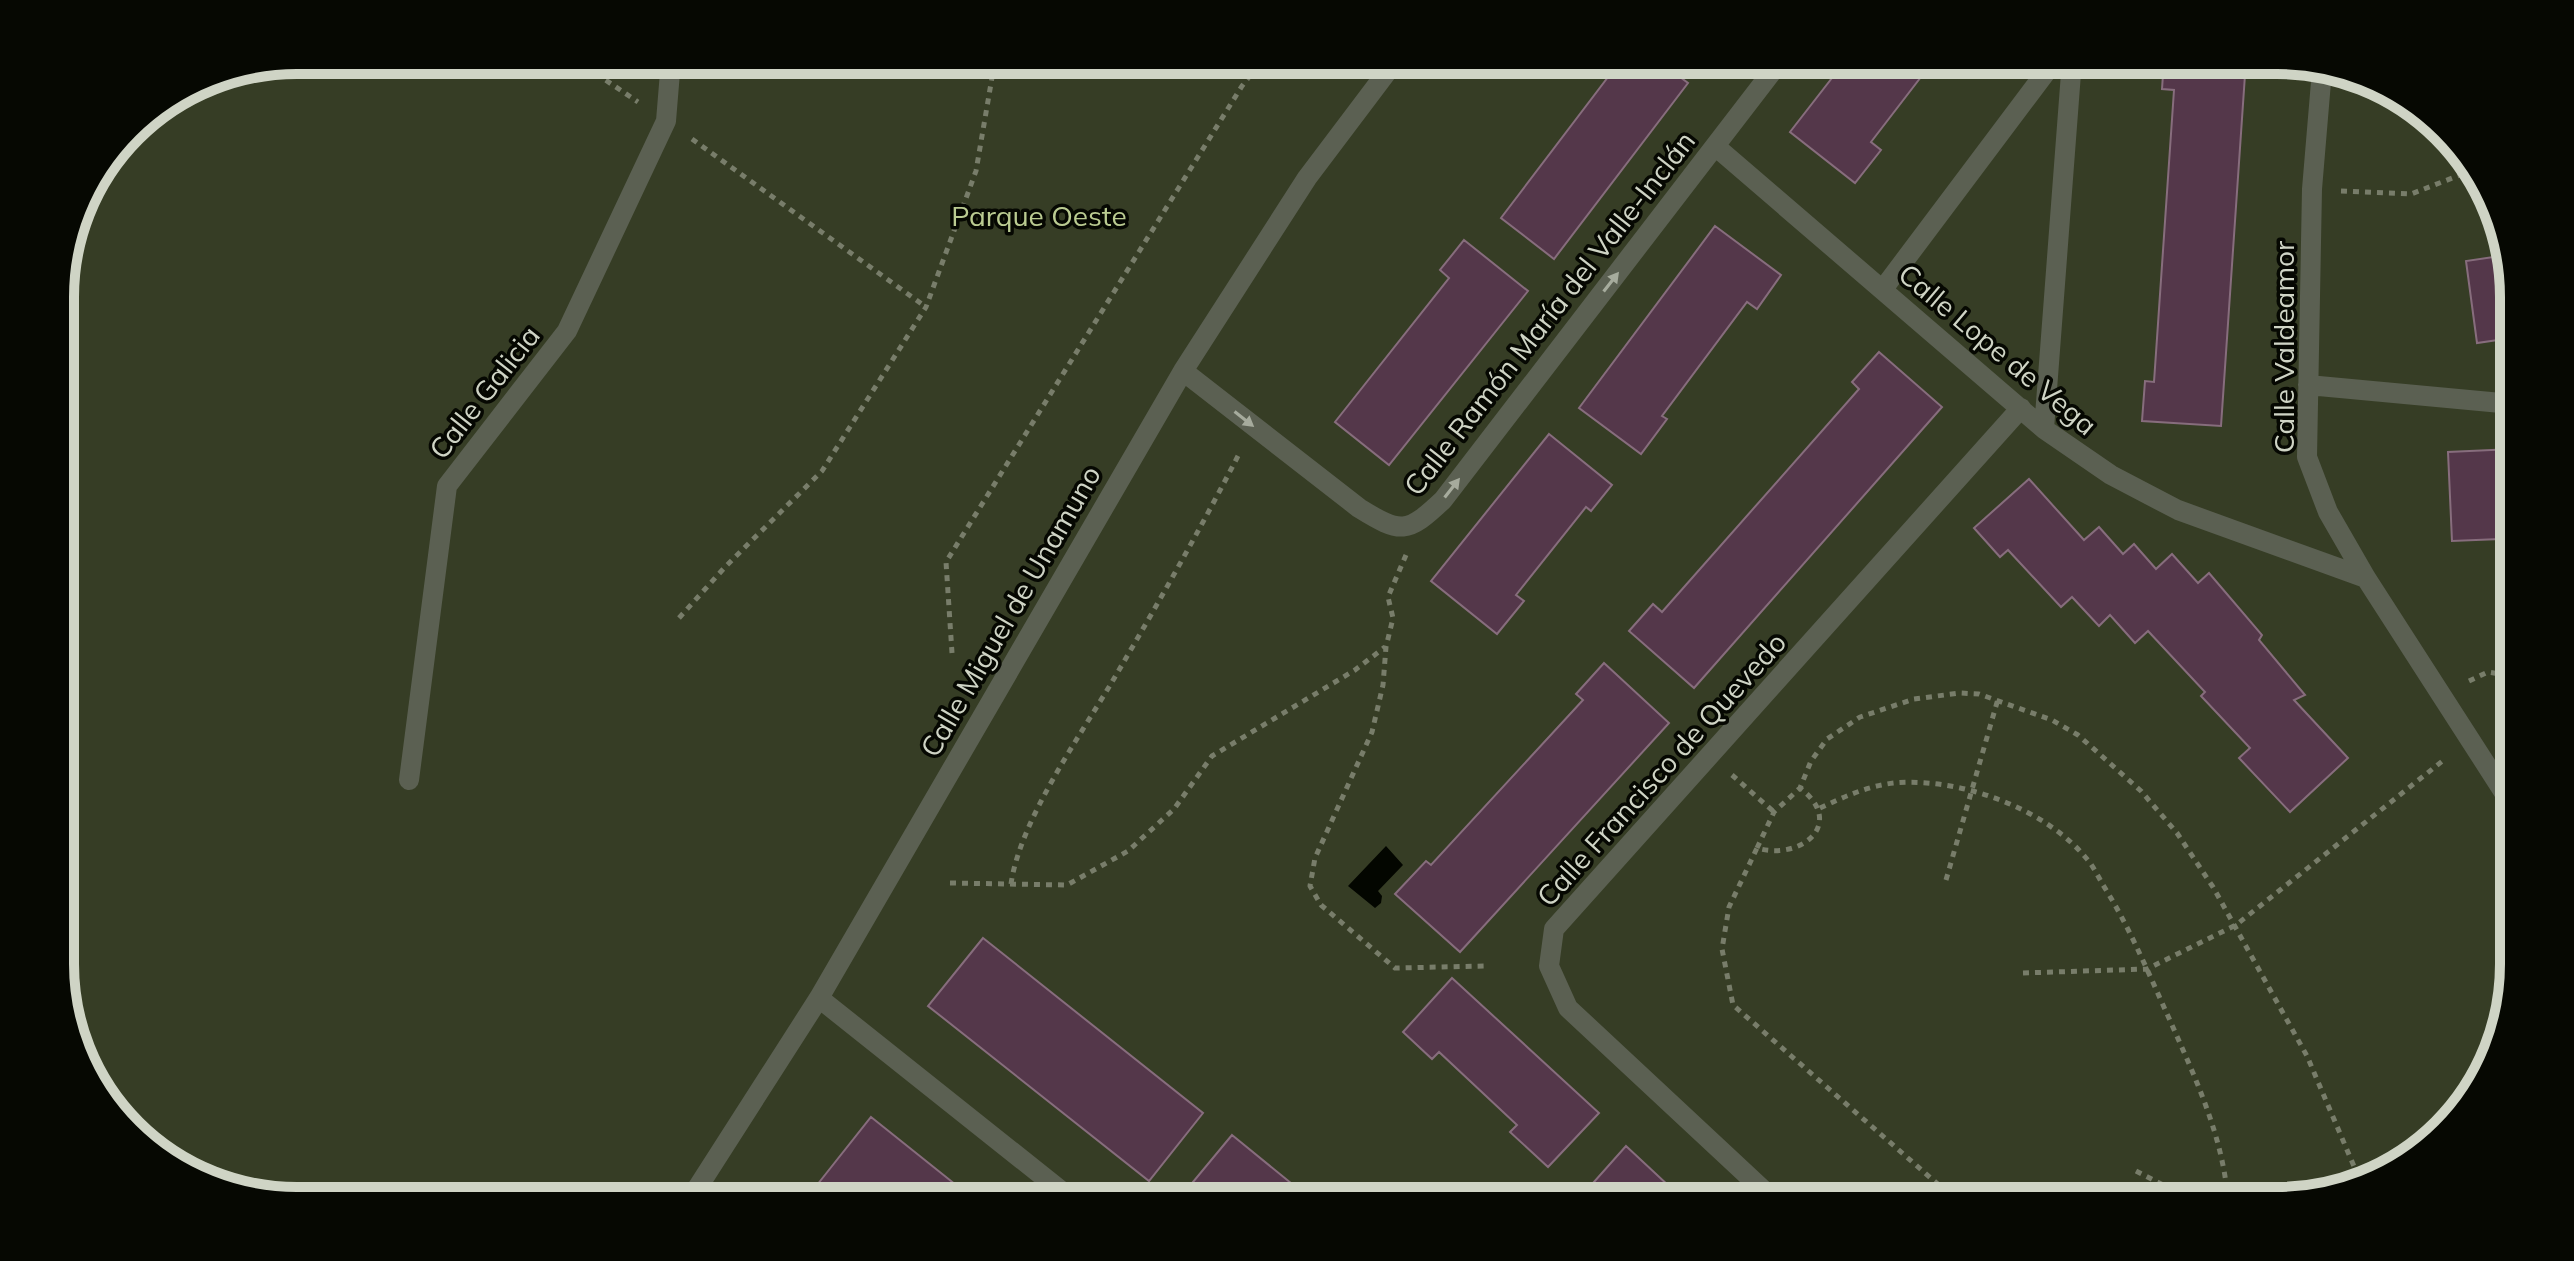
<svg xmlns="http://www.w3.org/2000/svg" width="2574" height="1261" viewBox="0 0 2574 1261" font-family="Mulish,sans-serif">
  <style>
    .green { fill: #363d25 }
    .water { fill: #030600 }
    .building { fill: #54374a; stroke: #876d7d; stroke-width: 2 }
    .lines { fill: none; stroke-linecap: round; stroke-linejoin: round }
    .path { stroke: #787d6a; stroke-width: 5; stroke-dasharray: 6 6; stroke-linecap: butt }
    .street { stroke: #5b6052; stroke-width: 20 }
    .oneway { fill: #a6ab9d }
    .labels { text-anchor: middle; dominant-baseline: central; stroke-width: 7; stroke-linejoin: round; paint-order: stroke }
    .park-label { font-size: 28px; fill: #bacb91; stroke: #060802 }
    .street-label { font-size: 28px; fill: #cfd4c5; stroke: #060802 }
    .rim { fill: none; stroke: #cfd4c5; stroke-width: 10 }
  </style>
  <rect width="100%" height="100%" fill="#191f07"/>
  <path class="green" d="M297,60H2277L2382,84L2465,153L2512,266L2514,965L2490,1069L2408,1161L2292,1201H297L192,1177L109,1108L62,996L61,281L84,192L140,119L206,78Z"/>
  <path class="water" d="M1386,846L1403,865L1378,891L1382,896L1381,903L1375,908L1348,886Z"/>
  <path class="building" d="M1621,60H1657L1688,83L1554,259L1501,218Z
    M1846,60H1934L1871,142L1881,150L1855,183L1790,132Z
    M2164,60H2246L2221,426L2142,421L2145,381L2154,382L2174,90L2162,89Z
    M1715,226L1781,275L1757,309L1747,302L1662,416L1667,419L1641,454L1579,408Z
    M1464,240L1528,291L1389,465L1335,422L1449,278L1440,270Z
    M2507,255L2512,266V338L2477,343L2466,261Z
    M1879,352L1942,407L1694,688L1629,631L1653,604L1662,612L1859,389L1852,382Z
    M1549,434L1612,485L1591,511L1586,507L1516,595L1524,601L1497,634L1431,581Z
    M2513,449V527H2503L2500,539L2452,541L2448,452Z
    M2029,479L2084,540L2099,527L2123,554L2134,544L2156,569L2172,554L2198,583L2209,573L2262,635L2259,640L2305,695L2294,700L2348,758L2290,812L2239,758L2250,748L2201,696L2205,692L2148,631L2135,643L2110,615L2099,626L2072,597L2061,607L2008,550L2000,557L1974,528Z
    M1604,663L1669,723L1460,952L1395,894L1426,861L1431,865L1583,700L1576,694Z
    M983,938L1203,1113L1149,1181L928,1006Z
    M1452,978L1599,1113L1548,1167L1510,1132L1517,1125L1439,1052L1432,1059L1403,1032Z
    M871,1117L976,1201H837L817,1185Z
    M1232,1135L1313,1201L1178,1200Z
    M1626,1146L1685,1201H1577Z"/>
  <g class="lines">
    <path class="path" d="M576,60L638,102
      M692,139L926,307
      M2341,191L2411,194L2473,170
      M1406,555L1388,597L1393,618L1386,647L1383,685L1372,732L1315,858L1310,886L1321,905L1395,968L1487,966
      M679,618L726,566L822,471L926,307L976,171L995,60
      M952,653L946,562L1242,86L1262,60
      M2469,681L2488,672L2513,676
      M1732,775L1774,812
      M1820,808C1844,797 1867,786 1894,783C1959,777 2045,808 2087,859C2093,866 2098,876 2103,885C2129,926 2148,972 2168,1016C2194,1075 2223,1135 2228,1201
      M1757,848L1774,812L1800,788
      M1946,880L1998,699
      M950,883L1067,885L1128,851L1174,809L1212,756L1355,670L1385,647
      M1011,884C1020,821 1078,739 1112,682C1156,607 1200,530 1240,452
      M2023,973L2147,969L2236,925L2445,759
      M2136,1171L2194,1201
      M1957,1201L1733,1005L1722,949L1729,907L1757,848C1800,861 1847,824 1800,788L1811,761L1827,739L1860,717L1914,699L1960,693L1979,694L2052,720L2078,735L2141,791L2177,833L2213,887L2307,1056L2359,1178
      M2052,1201L2055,1197"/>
    <path class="street" d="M2322,70L2312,189L2307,457L2328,512L2366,578L2514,808
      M1715,146L2044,429L2111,475L2178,510L2366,578
      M1883,289L2055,60
      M1183,371L1359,508C1401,534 1407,534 1443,500L1781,60
      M2308,385L2512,404
      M2044,429L2072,60
      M409,780L447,486L567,331L666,121L671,60
      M819,998L1074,1201
      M689,1201L819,998L1183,371L1307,178L1396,60
      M1775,1201L1568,1008L1549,966L1554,929L2021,408"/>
  </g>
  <defs><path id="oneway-solid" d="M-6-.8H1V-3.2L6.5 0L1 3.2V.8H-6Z" transform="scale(2)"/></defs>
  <g class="oneway">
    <use href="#oneway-solid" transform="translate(1611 282) rotate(-52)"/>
    <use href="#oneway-solid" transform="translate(1244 419) rotate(38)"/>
    <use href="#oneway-solid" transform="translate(1452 488) rotate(-52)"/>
  </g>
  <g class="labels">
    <g class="park-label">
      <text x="1039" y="215">Parque Oeste</text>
    </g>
    <g class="street-label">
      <text transform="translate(1549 313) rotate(-52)">Calle Ramón María del Valle-Inclán</text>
      <text transform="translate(2283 347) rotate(-90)">Calle Valdeamor</text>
      <text transform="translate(1998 349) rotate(40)">Calle Lope de Vega</text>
      <text transform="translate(484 392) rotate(-52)">Calle Galicia</text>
      <text transform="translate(1010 611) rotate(-60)">Calle Miguel de Unamuno</text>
      <text transform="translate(1661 769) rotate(-48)">Calle Francisco de Quevedo</text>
    </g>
  </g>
  <path d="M0 0H2574V1261H0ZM297 74H2277A223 223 0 0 1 2500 297V964A223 223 0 0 1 2277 1187H297A223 223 0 0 1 74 964V297A223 223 0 0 1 297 74Z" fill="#060802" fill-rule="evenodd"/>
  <path class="rim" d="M297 74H2277A223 223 0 0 1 2500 297V964A223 223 0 0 1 2277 1187H297A223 223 0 0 1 74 964V297A223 223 0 0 1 297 74Z"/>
</svg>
